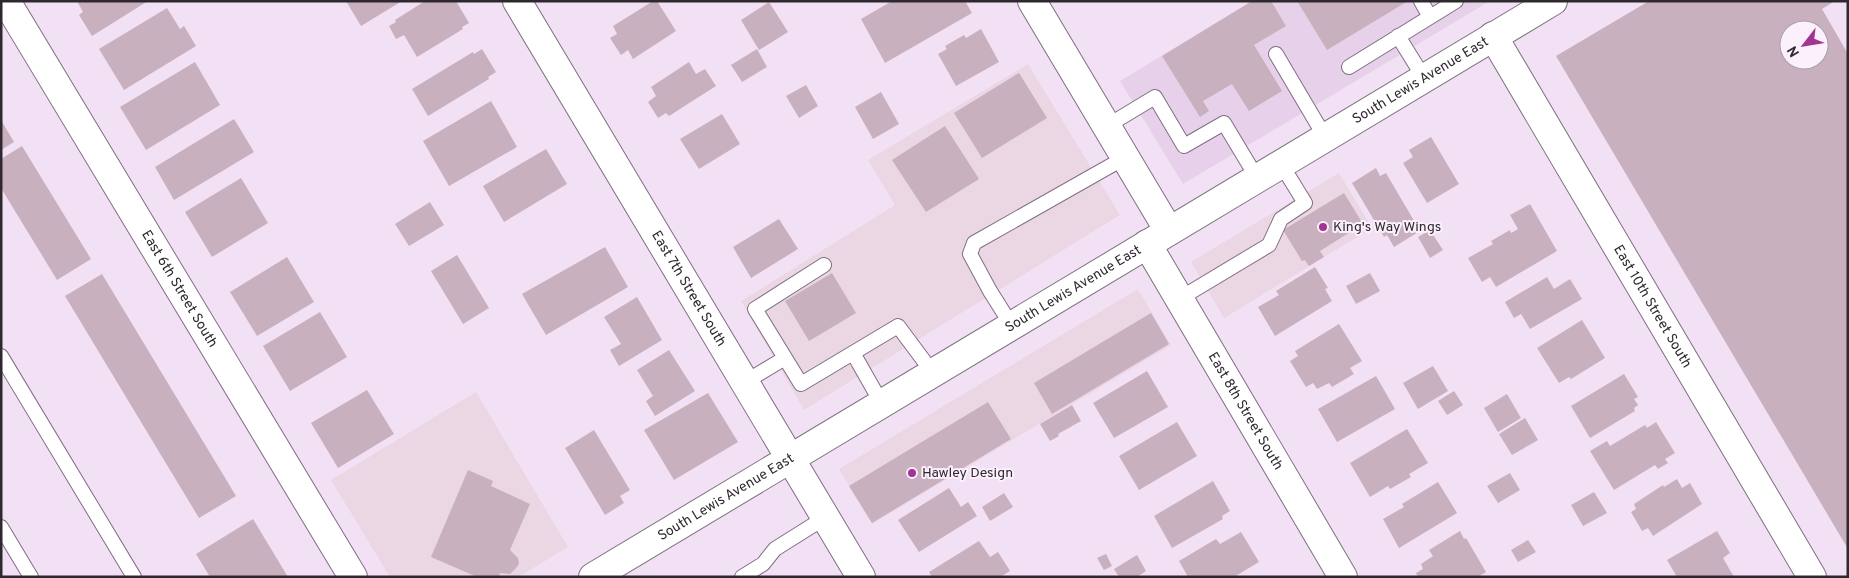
<svg xmlns="http://www.w3.org/2000/svg" width="1849" height="578" viewBox="0 0 1849 578" font-family="Overpass,sans-serif">
  <style>
    .commercial { fill: #ebd6e4 }
    .built { fill: #e7d1ea }
    .building { fill: #c9b0be; fill-rule: evenodd }
    .lines { fill: none; stroke-linecap: round; stroke-linejoin: round }
    .service-casing { stroke: #7f6f81; stroke-width: 16 }
    .minor-casing { stroke: #7f6f81; stroke-width: 30 }
    .tertiary-casing { stroke: #7f6f81; stroke-width: 30 }
    .secondary-casing { stroke: #7f6f81; stroke-width: 30 }
    .service { stroke: #fff; stroke-width: 14 }
    .minor { stroke: #fff; stroke-width: 28 }
    .tertiary { stroke: #fff; stroke-width: 28 }
    .secondary { stroke: #fff; stroke-width: 28 }
    .poi-dot { fill: #a33491; stroke: #fbf0fc; stroke-width: 2 }
    .labels { text-anchor: middle; dominant-baseline: central; stroke-width: 4; stroke-linejoin: round; paint-order: stroke }
    .street-label { font-size: 14px; fill: #2e282f; stroke: #fbf0fc }
    .poi-label { font-size: 14px; fill: #2e282f; stroke: #fbf0fc; text-anchor: start }
  </style>
  <rect width="100%" height="100%" fill="#f2e0f5"/>
  <path class="commercial" d="M1028,64L1120,215L804,410L741,301L895,205L868,160Z
    M1339,173L1372,228L1224,318L1191,262Z
    M1138,289L1171,345L872,524L839,469Z
    M476,392L568,547L518,577H390L331,480Z"/>
  <path class="built" d="M1252,1H1490L1183,184L1120,81Z"/>
  <path class="building" d="M77,1H148L92,36L79,15L83,12Z
    M346,1H402L361,26Z
    M425,1H456L469,23L462,27L463,29L417,57L404,35L396,39L389,26L396,22L395,20Z
    M653,1H657L676,31L633,59L628,50L621,55L610,38L617,34L613,26Z
    M892,1H965L972,13L885,63L861,19Z
    M1252,1H1271L1286,26L1254,45L1282,91L1249,111L1232,84L1203,101L1209,111L1200,117L1162,56Z
    M1297,1H1408L1327,50Z
    M1649,1H1835L1822,9L1848,54V549L1556,56ZM1789,30H1819V60H1789Z
    M769,2L788,32L759,50L741,20Z
    M167,8L180,29L184,26L196,46L124,90L99,49Z
    M981,29L999,62L956,86L938,54L947,49L945,46L964,35L966,38Z
    M482,49L496,72L488,77L489,79L428,116L412,89L473,52L474,54Z
    M757,49L767,67L742,82L731,65Z
    M195,62L220,105L146,150L120,107Z
    M689,62L696,74L705,69L716,86L669,116L666,113L658,118L648,102L656,96L651,87Z
    M1019,73L1047,118L982,158L954,113Z
    M806,85L818,106L799,118L786,96Z
    M881,92L899,124L873,139L855,107Z
    M491,101L517,147L449,186L423,141Z
    M722,114L740,144L699,169L680,139Z
    M234,119L254,152L174,200L155,167Z
    M1,120L14,142L1,150Z
    M945,126L979,179L926,212L892,160Z
    M1431,137L1459,184L1427,203L1403,163L1413,157L1409,150Z
    M22,146L91,259L57,280L1,188V159Z
    M546,149L567,184L504,222L483,186Z
    M1376,168L1380,176L1386,173L1420,231L1394,247L1387,235L1384,237L1352,183Z
    M241,178L268,223L212,257L185,212Z
    M1344,193L1363,224L1320,251L1324,257L1309,266L1305,260L1302,261L1283,230Z
    M430,202L444,225L409,246L395,224Z
    M1530,204L1557,251L1496,287L1490,277L1482,282L1468,258L1493,244L1491,241L1510,230L1511,233L1518,229L1510,215Z
    M779,219L798,249L751,278L733,247Z
    M1430,230L1443,250L1430,258L1418,237Z
    M605,247L628,287L546,335L522,294Z
    M457,255L489,308L463,324L431,271Z
    M287,257L314,302L257,336L230,292Z
    M1315,267L1328,288L1325,289L1332,301L1275,336L1258,307L1279,295L1276,291Z
    M832,273L856,313L809,341L785,301Z
    M1370,273L1380,291L1356,304L1346,286Z
    M102,274L236,496L199,518L65,296Z
    M1547,277L1554,289L1570,279L1582,299L1530,329L1521,314L1514,318L1505,302Z
    M637,297L662,340L619,366L610,350L621,344L604,317Z
    M320,312L347,357L290,391L263,346Z
    M1151,313L1169,344L1052,414L1034,383Z
    M1582,320L1605,358L1571,379L1569,377L1559,383L1537,348Z
    M1339,324L1362,361L1350,368L1354,374L1332,387L1329,383L1317,389L1313,383L1306,387L1290,361L1298,356L1295,351Z
    M669,350L695,391L655,416L646,401L653,396L637,370Z
    M1433,366L1448,391L1418,409L1403,383Z
    M1147,371L1168,407L1114,438L1093,403Z
    M1624,374L1638,397L1634,399L1638,405L1634,408L1635,411L1590,438L1571,406Z
    M1376,376L1395,409L1337,442L1318,409Z
    M367,390L394,434L338,468L311,423Z
    M1454,391L1463,405L1447,415L1438,401Z
    M708,393L738,442L674,480L644,430Z
    M1507,394L1521,418L1498,432L1484,408Z
    M988,402L1011,439L872,523L849,486Z
    M1072,405L1081,421L1058,434L1059,436L1050,441L1040,424Z
    M1525,418L1538,440L1512,455L1499,434Z
    M1177,422L1197,456L1139,490L1119,456Z
    M1656,422L1675,453L1665,459L1668,463L1658,469L1655,465L1614,490L1590,451L1607,441L1610,446L1645,425L1647,428Z
    M1407,429L1428,463L1409,474L1411,477L1390,489L1388,486L1370,497L1350,463Z
    M594,430L630,490L620,496L624,503L605,515L565,448Z
    M468,470L493,481L491,486L530,504L510,550L518,558L519,563L517,567L510,574L500,573L499,577H477L431,557Z
    M1510,473L1520,490L1498,503L1487,486Z
    M1677,479L1682,488L1690,483L1702,504L1653,536L1648,528L1642,531L1631,512L1636,509L1634,504L1663,485L1664,487Z
    M1213,481L1230,511L1222,516L1223,519L1172,548L1154,516Z
    M1438,482L1457,513L1399,548L1383,519L1404,507L1402,504Z
    M949,488L961,507L968,502L977,516L919,552L898,520Z
    M1594,492L1607,513L1583,526L1571,505Z
    M1004,493L1013,507L990,521L982,507Z
    M253,519L288,577H210L196,554Z
    M1460,531L1464,539L1466,538L1486,572L1478,577H1418L1416,573L1423,569L1421,564L1433,556L1429,550Z
    M1717,531L1730,553L1723,558L1734,577H1677L1667,560Z
    M1241,532L1259,562L1234,577H1188L1179,561L1216,539L1220,544Z
    M1528,540L1536,552L1518,562L1511,550Z
    M979,541L990,557L998,552L1010,571L1000,577H932L929,572Z
    M1106,554L1112,566L1104,570L1097,558Z
    M1137,555L1146,571L1137,577H1119L1114,569Z"/>
  <g class="lines">
    <g class="service-casing">
      <path id="service" d="M1421,1L1430,17
        M1398,36L1424,78
        M1276,54L1325,137
        M1349,67L1456,1
        M1107,126L1155,97L1184,146L1224,123L1257,178
        M824,265L755,309L801,384L898,326L933,373
        M1179,299L1269,245L1281,219L1305,203L1281,164
        M1012,326L990,291L970,254L974,243L1126,157
        M853,353L882,404
        M1,356L134,577
        M745,382L785,358
        M1,527L31,577
        M742,577L763,564L775,549L826,517"/>
    </g>
    <g class="minor-casing">
      <g id="minor">
        <path id="s1" d="M517,1L861,577"/>
        <path d="M1032,1L1169,231"/>
        <path id="s2" d="M1493,36L1812,577"/>
        <path id="s3" d="M1147,244L1343,577"/>
      </g>
    </g>
    <g class="tertiary-casing">
      <g id="tertiary">
        <path id="s4" d="M6,1L353,577"/>
      </g>
    </g>
    <g class="secondary-casing">
      <g id="secondary">
        <path id="s5" d="M593,577L1553,1"/>
      </g>
    </g>
    <use href="#service" class="service"/>
    <use href="#minor" class="minor"/>
    <use href="#tertiary" class="tertiary"/>
    <use href="#secondary" class="secondary"/>
  </g>
  <g class="poi-dot">
    <circle cx="1323" cy="227" r="5"/>
    <circle cx="912" cy="473" r="5"/>
  </g>
  <g class="labels">
    <g class="street-label">
      <text stroke="none"><textPath href="#s5" startOffset="965">South Lewis Avenue East</textPath></text>
      <text stroke="none"><textPath href="#s4" startOffset="336">East 6th Street South</textPath></text>
      <text stroke="none"><textPath href="#s1" startOffset="335">East 7th Street South</textPath></text>
      <text stroke="none"><textPath href="#s5" startOffset="560">South Lewis Avenue East</textPath></text>
      <text stroke="none"><textPath href="#s2" startOffset="314">East 10th Street South</textPath></text>
      <text stroke="none"><textPath href="#s3" startOffset="194">East 8th Street South</textPath></text>
      <text stroke="none"><textPath href="#s5" startOffset="155">South Lewis Avenue East</textPath></text>
    </g>
    <g class="poi-label">
      <text x="1333" y="227">King's Way Wings</text>
      <text x="922" y="473">Hawley Design</text>
    </g>
  </g>
  <rect width="1849" height="578" fill="none" stroke="#2e282f" stroke-width="5"/>
  <g transform="translate(1804 45) rotate(239)"><circle r="24" fill="#fbf0fc" stroke="#a9a0aa"/>
  <path d="M0-4L9 19L0 12L-9 19Z" fill="#a33491"/>
  <text y="-8" font-size="14" font-weight="bold" text-anchor="middle" fill="#2e282f">N</text>
  </g>
</svg>
